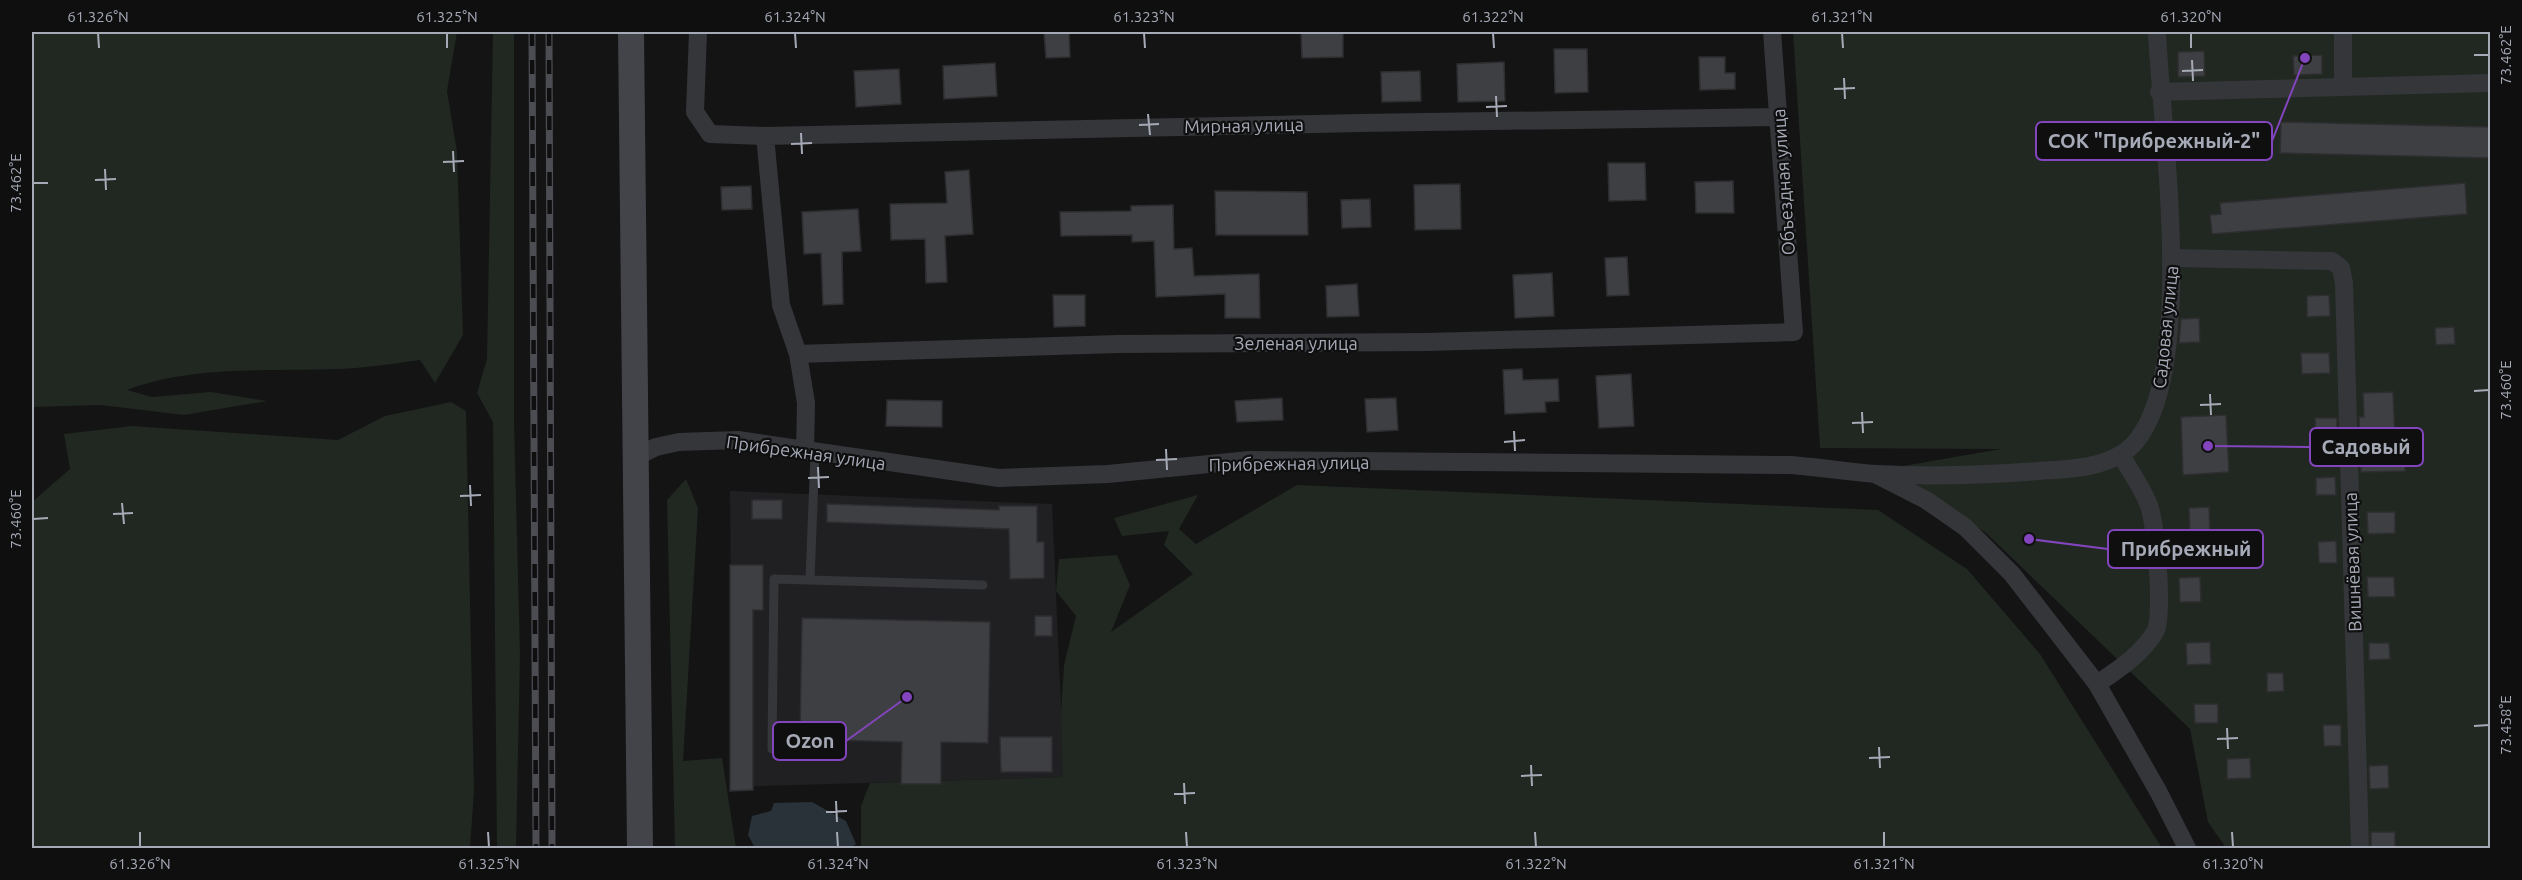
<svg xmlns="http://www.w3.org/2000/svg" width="2522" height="880" viewBox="0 0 2522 880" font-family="Ubuntu,sans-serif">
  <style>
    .built { fill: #202022 }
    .green { fill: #202821 }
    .water { fill: #2a3239 }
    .building { fill: #3e3f42; stroke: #2e2e31; stroke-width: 1.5 }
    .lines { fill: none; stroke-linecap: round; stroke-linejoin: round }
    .lane { stroke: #35363a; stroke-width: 9 }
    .street { stroke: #35363a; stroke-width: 18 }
    .secondary { stroke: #43444a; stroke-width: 26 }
    .rail-casing { stroke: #4c4d53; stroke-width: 7 }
    .rail { stroke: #0f0f10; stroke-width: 4.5; stroke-dasharray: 14; stroke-linecap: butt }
    .ticks { fill: none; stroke: #a5aab6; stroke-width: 2 }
    .labels { text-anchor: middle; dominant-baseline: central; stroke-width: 4.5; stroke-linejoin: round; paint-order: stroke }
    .street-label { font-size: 18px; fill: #a5aab6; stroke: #0f0f10 }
    .leader { fill: none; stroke: #8345bd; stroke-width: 2 }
    .callout-dot { fill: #8345bd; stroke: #0f0f10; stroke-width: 2 }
    .callout { fill: #0f0f10; stroke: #8345bd; stroke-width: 2 }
    .callout-label { font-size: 20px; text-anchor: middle; font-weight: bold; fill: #a5aab6 }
    .neatline { fill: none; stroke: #a5aab6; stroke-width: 2 }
    .ticks-label { font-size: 15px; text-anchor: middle; fill: #a5aab6 }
  </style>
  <rect width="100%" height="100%" fill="#141415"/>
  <path class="built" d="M730,491L1052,504L1064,777L733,787Z"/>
  <path class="green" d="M32,32H457L447,91L457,152L463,335L435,383L420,360C399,363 377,366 356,368C280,373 198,363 127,390L152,397L211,392L267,401L184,415L101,405L32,407Z
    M493,32H514V422L520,654L516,848H497L493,422L477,393L487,359Z
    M1793,32H2490V848H2226L2208,822L2190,729L1986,533L1886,469L2001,449L1820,448Z
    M451,402L466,411L474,791L470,848H32V502L70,469L64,434L132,426L338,440L385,416Z
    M686,479L698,508L683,761L722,758L736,848H675L667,500Z
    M1297,485L1878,510L1967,569L2040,654L2162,848H861V806L870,783L1063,777L1061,714L1064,665L1076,616L1056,591L1059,559L1117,555L1130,585L1111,632L1193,574L1164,545L1169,531L1122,536L1114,518L1198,495L1179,529L1196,544Z"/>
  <path class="water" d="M812,802L846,821L856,844L851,848H755L748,835L752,816L771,811L774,803Z"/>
  <path class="building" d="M1044,32H1069L1070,57L1046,58Z
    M1301,32H1343V57L1302,58Z
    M1554,49H1587L1588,92L1555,93Z
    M2204,51L2205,76L2178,77V52Z
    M2322,55V74L2294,75L2293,56Z
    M1699,57H1725V73H1735V89L1700,90Z
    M1504,62L1505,101L1458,102L1457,64Z
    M995,63L997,96L944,99L943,66Z
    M899,69L901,104L856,107L854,71Z
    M1420,71L1421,101L1382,102L1381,72Z
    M2281,122L2490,127V158L2280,153Z
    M1608,163H1645L1646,200L1609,201Z
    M969,170L973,234L945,236L947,282L926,283L925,239L891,240L890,204L947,203L945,172Z
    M1733,181L1734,213H1696L1695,182Z
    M2465,183L2467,214L2212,234L2210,215L2221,214L2220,203Z
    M1460,184L1461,229L1415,230L1414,185Z
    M751,186L752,209L722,210L721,187Z
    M1215,191L1307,192L1308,235H1216Z
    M1370,199L1371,227L1342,228L1341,200Z
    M1173,205L1174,249L1192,248L1194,276L1259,274L1260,318H1225V294L1156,297L1154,241L1132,242V235L1061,236L1060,212L1131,211V206Z
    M858,209L861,251L842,252L843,304L823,305L821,253L804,254L802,212Z
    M1627,257L1629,295L1607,296L1605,258Z
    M1552,273L1554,316L1515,318L1513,275Z
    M1357,284L1359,316L1327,317L1326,286Z
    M1053,295H1085V326L1054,327Z
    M2329,295L2330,316L2307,317V296Z
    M2199,318L2200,342L2179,343L2181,319Z
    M2454,327L2455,344L2436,345L2435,328Z
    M2301,353H2329L2330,373L2302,374Z
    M1522,369L1523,380L1558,379L1559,401L1545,402L1546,412L1505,414L1503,370Z
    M1631,374L1634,426L1599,428L1596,376Z
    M2393,392L2395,438H2405V471L2361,472L2359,417H2364L2363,393Z
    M1282,398L1283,420L1237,422L1235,401Z
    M1396,398L1398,430L1367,432L1365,399Z
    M887,400L942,401V427L886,426Z
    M2226,415L2229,472L2183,475L2181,417Z
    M2315,418H2337V436H2316Z
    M2335,477L2336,495H2316V478Z
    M752,500H782V519H752Z
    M827,504L999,510V506H1037V542H1044V578L1010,579L1009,529L827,522Z
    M2209,507L2210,537H2190L2189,508Z
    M2367,512H2395V533L2368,534Z
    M2336,541L2337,563H2319L2318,542Z
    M730,565H763V610H753V790L730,791Z
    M2200,577L2201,602H2180L2179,578Z
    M2367,577H2394L2395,597H2368Z
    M1035,616H1052V636H1035Z
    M802,618L990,622L988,743L941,742V784H901L902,742L800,739Z
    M2210,642L2211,664L2187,665L2186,643Z
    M2369,643H2389L2390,659L2369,660Z
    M2267,673H2283L2284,691L2267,692Z
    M2194,704H2218V723H2195Z
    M2323,725H2341V746H2324Z
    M1000,737H1052V772H1001Z
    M2250,758L2251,778L2227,779V759Z
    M2388,765L2389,788L2370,789L2369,766Z
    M2371,832H2395V849H2371Z"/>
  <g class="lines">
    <path class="lane" d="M810,579L815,454
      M772,749L774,579L983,585"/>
    <path class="street" d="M698,32L695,112L710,134L765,136L1360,123L1779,117
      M2343,32V87
      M2159,92L2490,83
      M765,136L781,305L798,354L806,403L805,452
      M2172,258L2332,261L2341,268L2344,283L2360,848
      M798,354L1118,344L1428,342L1794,332L1772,32
      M637,456L656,447L679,442L738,440L999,478L1108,474L1250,460L1790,465C1819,467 1848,472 1876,474C1930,477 1986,475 2039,471C2067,469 2098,469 2123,453C2203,400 2160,120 2157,32
      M1877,475L1926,500L1965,527L2012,574L2097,684L2158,791L2187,848
      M2097,684C2119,669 2141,655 2155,632C2164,618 2156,520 2148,503C2141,486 2130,471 2121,455"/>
    <path class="secondary" d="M631,32L640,848"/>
    <g class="rail-casing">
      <path id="rail" d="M532,32L536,848
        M549,32L552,848"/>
    </g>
    <use href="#rail" class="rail"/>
  </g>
  <path class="ticks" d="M98,33L99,48M447,33V48M795,33L796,48M1144,33L1145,48M1493,33L1494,48M1842,33L1843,48M2191,33V48M2474,55H2489M2192,60L2193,81M2182,71L2203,70M1844,78L1845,99M1834,89L1855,88M1496,96L1497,117M1486,107L1507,106M1148,114L1150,135M1139,125L1159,124M801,133L802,154M791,144L812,143M453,151L454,172M443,162L464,161M105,169L106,190M95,180L116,179M33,183H48M2474,391L2489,390M2210,394L2211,415M2200,405L2221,404M1862,412L1863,433M1852,423L1873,422M1514,431L1515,451M1504,442L1525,440M1166,449L1167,470M1156,460L1177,459M818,467L819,488M808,478L829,477M470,485L471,506M460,496L481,495M122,503L124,524M113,514L133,513M33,519L48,518M2474,726L2489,725M2227,728L2228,749M2217,739L2238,738M1879,747L1880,768M1869,758L1890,757M1531,765L1532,786M1521,776L1542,775M1184,783L1185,804M1174,794L1195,793M836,801L837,822M826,812L847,811M140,832V847M488,832L489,847M837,832L838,847M1186,832L1187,847M1535,832L1536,847M1884,832V847M2232,832L2233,847"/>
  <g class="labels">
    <g class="street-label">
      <text transform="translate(1244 125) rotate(-1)">Мирная улица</text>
      <text transform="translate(1783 182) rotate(-94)">Объездная улица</text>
      <text transform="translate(2165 327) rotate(-84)">Садовая улица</text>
      <text x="1296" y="343">Зеленая улица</text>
      <text transform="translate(806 452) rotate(8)">Прибрежная улица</text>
      <text transform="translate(1289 463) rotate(-1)">Прибрежная улица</text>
      <text transform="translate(2352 562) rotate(-92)">Вишнёвая улица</text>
    </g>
  </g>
  <path class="leader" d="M2305 58L2272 141M2208 446L2310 447M2029 539L2108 549M907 697L846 741"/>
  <g class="callout-dot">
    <circle cx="2305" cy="58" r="6"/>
    <circle cx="2208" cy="446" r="6"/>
    <circle cx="2029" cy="539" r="6"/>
    <circle cx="907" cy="697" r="6"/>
  </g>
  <g class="callout">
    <rect x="2036" y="122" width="236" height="38" rx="6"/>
    <rect x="2310" y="428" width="113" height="38" rx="6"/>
    <rect x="2108" y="530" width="155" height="38" rx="6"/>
    <rect x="773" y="722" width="73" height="38" rx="6"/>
  </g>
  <g class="callout-label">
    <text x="2154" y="148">СОК "Прибрежный-2"</text>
    <text x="2366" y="454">Садовый</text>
    <text x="2186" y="556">Прибрежный</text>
    <text x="810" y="748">Ozon</text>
  </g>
  <rect width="2522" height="880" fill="none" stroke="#0f0f10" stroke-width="66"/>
  <rect x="33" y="33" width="2456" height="814" class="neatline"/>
  <g class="ticks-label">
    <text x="98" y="22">61.326°N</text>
    <text x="447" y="22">61.325°N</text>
    <text x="795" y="22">61.324°N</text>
    <text x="1144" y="22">61.323°N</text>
    <text x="1493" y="22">61.322°N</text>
    <text x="1842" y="22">61.321°N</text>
    <text x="2191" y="22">61.320°N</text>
    <text transform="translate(2506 55) rotate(-90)" y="5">73.462°E</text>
    <text transform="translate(16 183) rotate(-90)" y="5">73.462°E</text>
    <text transform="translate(2506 390) rotate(-90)" y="5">73.460°E</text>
    <text transform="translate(16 519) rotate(-90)" y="5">73.460°E</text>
    <text transform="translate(2506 725) rotate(-90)" y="5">73.458°E</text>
    <text x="140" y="869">61.326°N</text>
    <text x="489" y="869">61.325°N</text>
    <text x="838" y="869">61.324°N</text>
    <text x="1187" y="869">61.323°N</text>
    <text x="1536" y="869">61.322°N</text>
    <text x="1884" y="869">61.321°N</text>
    <text x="2233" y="869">61.320°N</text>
  </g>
</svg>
